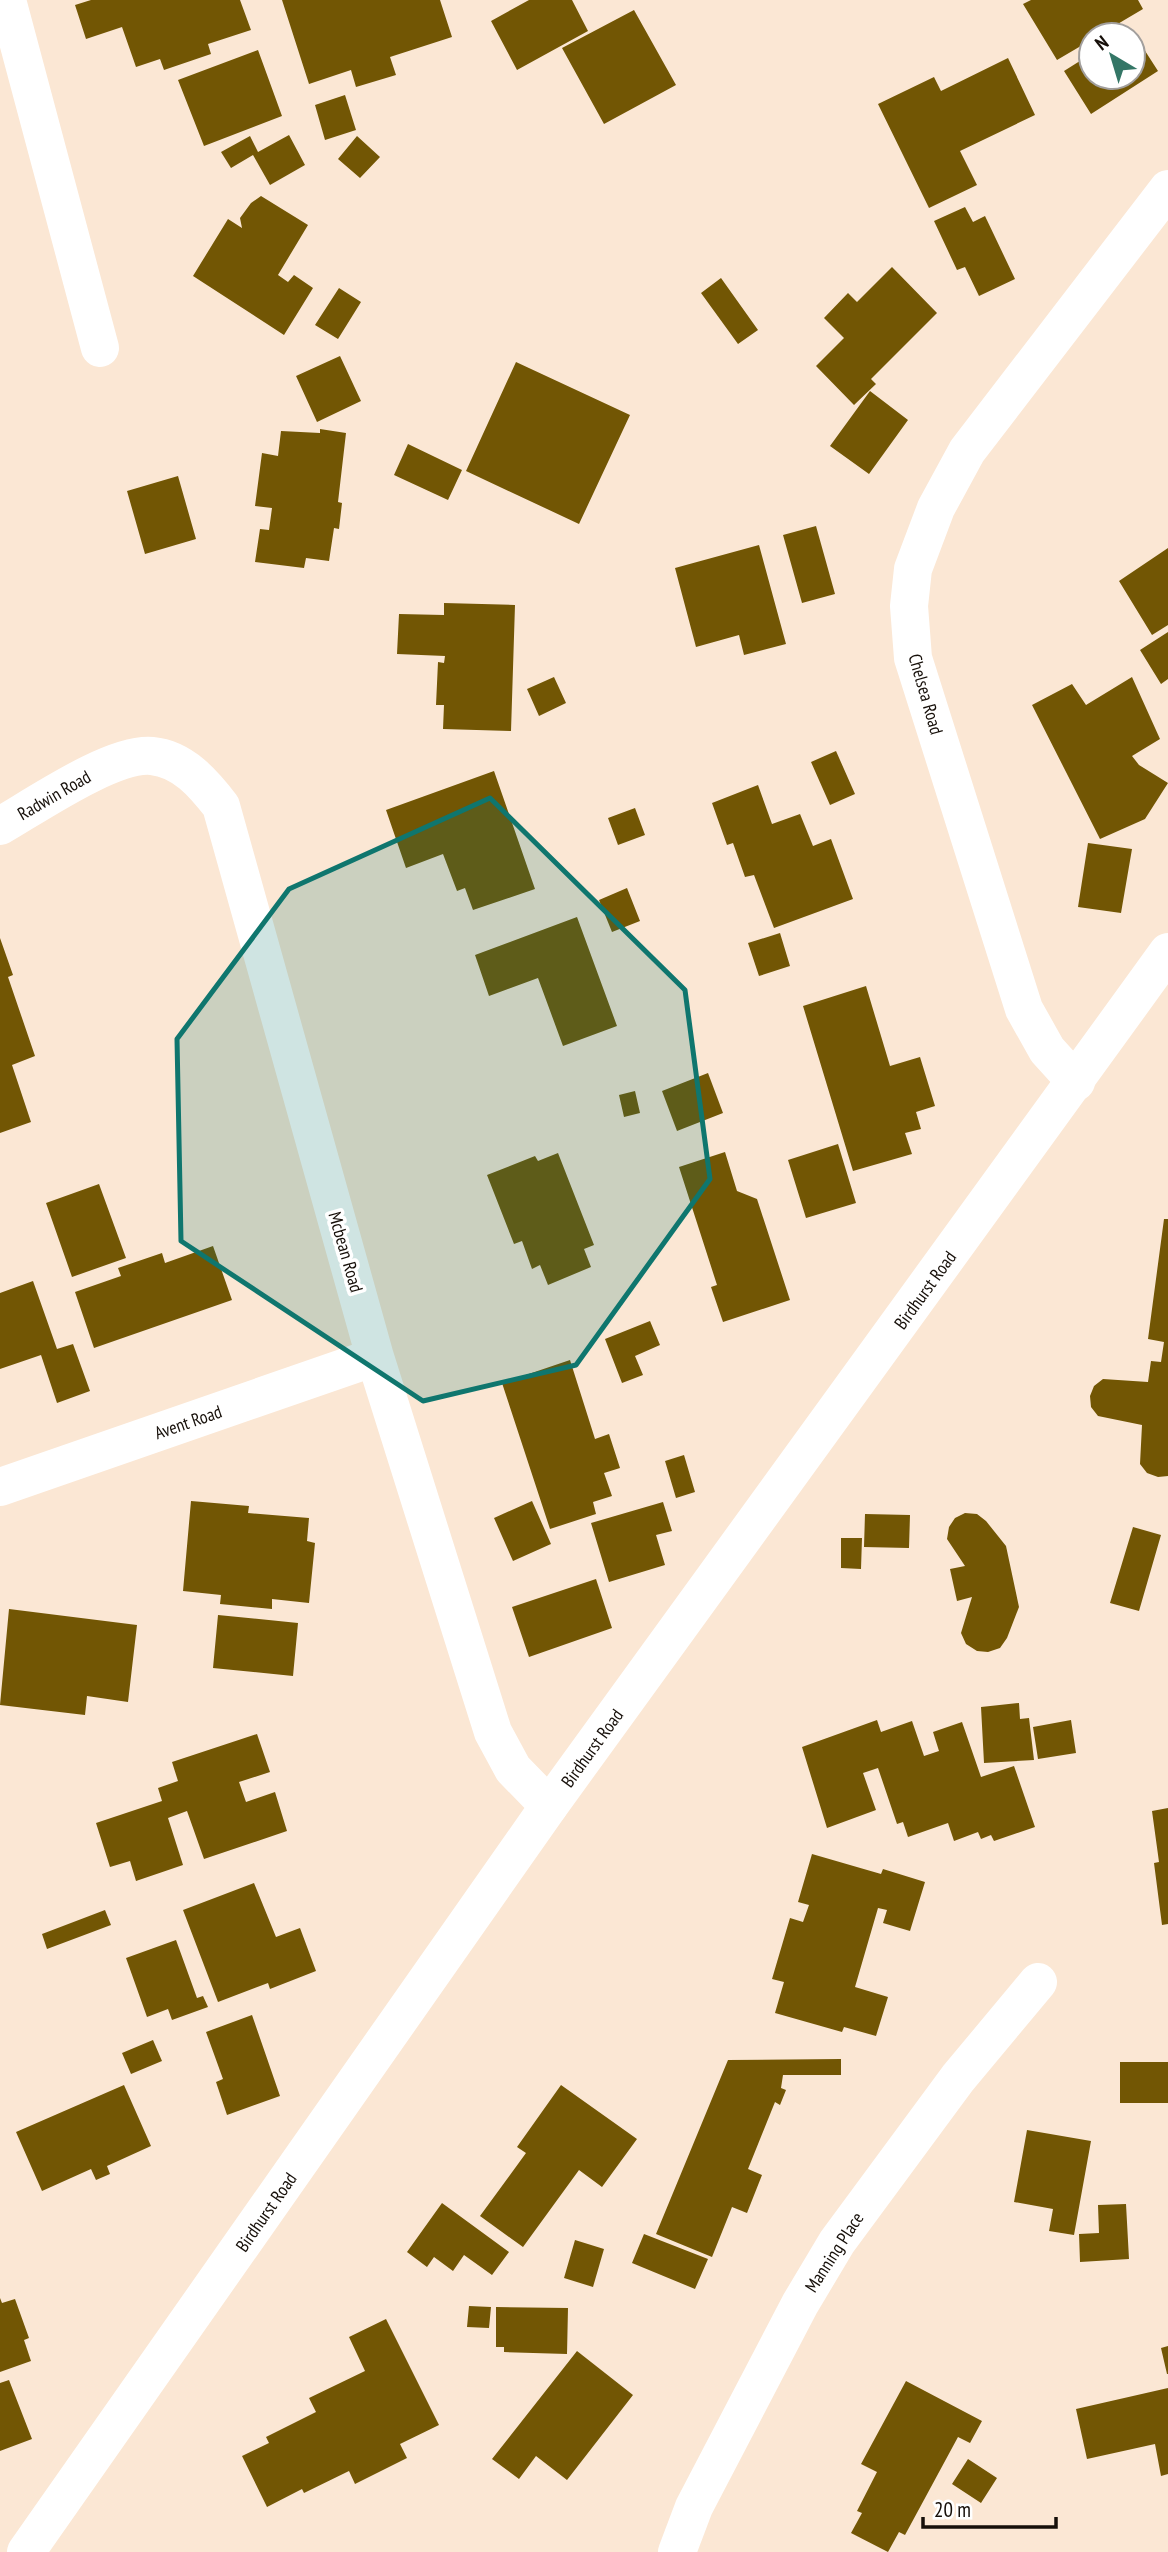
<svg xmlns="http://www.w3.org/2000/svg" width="1168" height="2552" viewBox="0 0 1168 2552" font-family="'PT Sans Narrow',sans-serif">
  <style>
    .building { fill: #725604 }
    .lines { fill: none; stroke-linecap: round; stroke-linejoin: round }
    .minor { stroke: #fff; stroke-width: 38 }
    .tertiary { stroke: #fff; stroke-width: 38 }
    .marked { fill: #0f766e; fill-opacity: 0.2; stroke: #0f766e; stroke-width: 5; stroke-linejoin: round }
    .labels { text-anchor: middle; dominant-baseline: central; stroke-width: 7; stroke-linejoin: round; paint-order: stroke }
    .street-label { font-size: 18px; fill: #160f09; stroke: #fff }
  </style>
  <rect width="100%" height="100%" fill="#fbe7d4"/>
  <path class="building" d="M91,0H240L251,30L208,44L211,54L164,70L160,59L136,67L122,27L86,39L75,5Z
    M282,0H440L452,37L390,57L396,75L356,87L351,70L309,84Z
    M529,0H572L588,31L517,70L491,21Z
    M1031,0H1138L1143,9L1099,35H1091V40L1057,60L1023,4Z
    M634,10L676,85L604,124L562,48Z
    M1131,29L1158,71L1091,114L1064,71L1091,54V77H1133V35H1121Z
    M258,50L282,116L204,146L178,80Z
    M1008,58L1035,115L960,151L977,185L929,208L878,104L934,77L941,91Z
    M345,95L356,130L325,140L315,105Z
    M289,135L305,165L270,185L253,155L231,168L221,152L250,136L258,152Z
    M357,136L380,157L360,178L338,159Z
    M261,196L308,225L278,275L288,282L294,275L313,288L284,335L193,276L228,219L242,228L240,218L251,203Z
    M965,207L973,222L985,216L1015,279L979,296L965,267L957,270L934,221Z
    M892,267L937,313L871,379L876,384L854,405L816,366L844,338L824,318L848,293L857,302Z
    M721,278L758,330L738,344L701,293Z
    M339,288L361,302L338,339L315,325Z
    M340,356L361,401L317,422L296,376Z
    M516,362L630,415L579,524L466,471Z
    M870,391L908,420L869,474L830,446Z
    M320,429L346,433L338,502L342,503L339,529L334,528L329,561L306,558L304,568L255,562L260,529L269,530L272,508L255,506L262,453L278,456L281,431L320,433Z
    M408,444L462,470L448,500L394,475Z
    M178,476L196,539L145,554L127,491Z
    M816,526L835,594L802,603L783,535Z
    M759,545L786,644L744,655L739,635L696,647L675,568Z
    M1168,548V625L1152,635L1119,581Z
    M444,603L515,605L511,731L443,729L444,705H436L438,662L444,663L445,656L397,654L399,614L444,615Z
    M1168,632V679L1161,684L1140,650Z
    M554,677L566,703L539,716L527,689Z
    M1132,677L1160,739L1132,756L1139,765L1168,783L1145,819L1100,839L1032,705L1072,684L1086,705Z
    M836,751L855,794L830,805L811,762Z
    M494,771L535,889L473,910L465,888L457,891L443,854L406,868L386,810Z
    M758,785L772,824L800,814L813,846L831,839L853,899L774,928L754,875L745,877L733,843L727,845L712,803Z
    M635,808L645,835L618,845L608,818Z
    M1088,843L1132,849L1121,913L1078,907Z
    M627,888L640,921L612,932L599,900Z
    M577,917L617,1026L563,1046L538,978L489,996L475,955Z
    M780,933L790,966L759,976L748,943Z
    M0,938L13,975L8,977L35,1056L12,1065L31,1122L0,1133Z
    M866,986L890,1066L920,1057L935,1106L916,1112L921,1129L905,1133L912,1154L853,1171L803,1006Z
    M708,1073L723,1113L677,1131L662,1091Z
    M635,1091L640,1113L624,1117L619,1095Z
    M838,1144L856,1203L806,1218L788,1160Z
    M725,1152L737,1191L757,1199L790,1300L723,1322L711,1287L717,1285L679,1167Z
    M558,1153L594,1245L584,1249L591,1267L548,1285L540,1265L532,1269L522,1241L514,1244L487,1175L535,1156L538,1161Z
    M99,1184L126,1258L72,1277L46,1203Z
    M1164,1219H1168V1476L1158,1477L1147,1473L1140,1464L1142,1425L1098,1416L1091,1407L1090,1396L1094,1386L1103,1379L1148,1382L1151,1361L1161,1362L1164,1342L1148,1339Z
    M213,1246L232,1300L94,1348L75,1292L121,1276L118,1268L162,1253L165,1263Z
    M33,1281L57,1349L73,1344L90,1391L57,1403L41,1355L0,1369V1293Z
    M650,1321L660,1345L635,1356L643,1375L622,1383L605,1339Z
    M570,1360L595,1439L609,1434L620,1468L604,1473L612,1496L593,1502L596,1514L550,1529L502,1383Z
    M684,1455L695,1492L676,1498L665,1461Z
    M191,1501L249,1506L248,1513L309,1518L307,1541L315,1543L309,1603L272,1599V1609L220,1604L221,1595L183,1591Z
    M532,1501L551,1544L513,1561L494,1518Z
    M663,1502L672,1531L656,1535L665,1565L609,1582L591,1523Z
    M965,1513L977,1514L986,1521L1006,1546L1019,1607L1007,1638L1000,1648L988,1652L977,1651L966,1644L961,1633L972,1597L957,1601L950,1569L965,1566L947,1539L949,1527L955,1518Z
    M865,1514L910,1515L909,1548L864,1547Z
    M1133,1527L1161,1535L1139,1611L1110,1603Z
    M841,1538H862L861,1569L841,1568Z
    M596,1579L612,1628L529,1657L512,1607Z
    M9,1609L137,1625L128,1702L87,1696L85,1715L0,1705Z
    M218,1615L298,1623L293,1676L213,1668Z
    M1019,1703L1020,1719L1029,1718L1034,1760L984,1763L981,1707Z
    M877,1720L881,1732L912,1721L924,1756L939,1751L933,1732L962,1722L981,1777L1014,1766L1035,1827L994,1841L991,1835L981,1839L978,1832L954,1841L948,1823L908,1837L903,1822L897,1824L878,1768L863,1773L876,1810L827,1828L802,1747Z
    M1071,1720L1076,1753L1038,1759L1033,1727Z
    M257,1734L270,1772L239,1782L246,1802L275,1792L287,1831L204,1859L187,1811L168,1818L183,1865L136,1881L130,1861L110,1867L96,1823L162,1801L158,1788L178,1781L172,1762Z
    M1168,1808V1924L1162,1925L1154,1863L1159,1862L1152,1811Z
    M812,1854L881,1874L883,1869L925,1882L910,1931L883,1923L887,1910L878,1908L855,1987L888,1997L876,2036L844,2027L842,2032L775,2013L784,1982L772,1979L790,1918L803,1922L809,1905L798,1902Z
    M254,1883L276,1937L300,1928L316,1971L270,1989L268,1983L218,2002L183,1910Z
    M105,1910L111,1925L47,1949L42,1934Z
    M176,1940L197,1998L203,1996L208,2007L172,2020L168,2009L147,2017L126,1958Z
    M252,2015L280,2096L227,2115L216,2082L223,2079L206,2032Z
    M153,2040L162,2061L131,2074L122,2053Z
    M841,2059V2075H783L781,2088L786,2090L780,2105L775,2102L748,2169L762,2175L747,2213L732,2207L712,2257L656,2234L728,2060Z
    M1120,2062H1168V2103H1120Z
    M124,2085L151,2146L107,2166L110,2174L96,2180L91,2169L42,2191L16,2132Z
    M561,2085L637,2139L602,2187L579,2170L523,2247L480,2216L526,2153L517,2147Z
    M1027,2130L1091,2141L1074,2235L1049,2231L1053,2209L1014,2202Z
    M442,2203L509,2252L492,2275L464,2255L453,2271L434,2257L427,2267L407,2252Z
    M1126,2204L1129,2259L1080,2262L1079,2234L1099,2233L1098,2205Z
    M644,2234L708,2259L695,2289L632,2263Z
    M575,2240L604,2249L593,2287L564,2278Z
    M0,2298L2,2303L15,2299L29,2338L24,2340L31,2361L0,2372Z
    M469,2306L491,2307L489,2328L467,2327Z
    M496,2307L568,2308L567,2354L504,2352V2347H496Z
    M386,2319L439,2425L400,2444L407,2458L355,2484L349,2471L304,2493L302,2489L267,2507L242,2456L269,2443L266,2437L316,2412L309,2398L365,2371L349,2337Z
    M1168,2346V2374H1167L1161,2348Z
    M577,2351L633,2395L567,2480L536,2456L519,2479L492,2459Z
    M9,2380L32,2439L0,2451V2383Z
    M906,2381L982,2421L970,2443L958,2437L905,2535L899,2532L888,2552L851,2533L862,2513L857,2511L877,2472L861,2464Z
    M1168,2388V2474L1161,2476L1155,2444L1087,2459L1076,2409Z
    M968,2459L997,2478L981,2503L952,2484Z"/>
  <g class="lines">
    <path class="minor" d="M7,0L100,348
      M0,826C35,806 113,752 152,756C183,759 204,784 221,806L375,1357L493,1732L513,1769L549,1806
      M1076,1082L1047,1050L1024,1009L913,658L909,606L913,569L936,508L967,451L1168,189
      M0,1487L375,1357
      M677,2552L694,2507L800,2304L837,2242L958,2078L1038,1982"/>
    <path class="tertiary" d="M26,2552L549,1806L1168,952"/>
  </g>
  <path class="marked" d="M490,798L685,990L710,1179L576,1365L423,1401L181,1241L177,1039L289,889Z"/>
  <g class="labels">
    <g class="street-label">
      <text transform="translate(926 694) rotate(74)">Chelsea Road</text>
      <text transform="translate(54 795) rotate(-30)">Radwin Road</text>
      <text transform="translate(346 1252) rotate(74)">Mcbean Road</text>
      <text transform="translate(925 1290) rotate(-54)">Birdhurst Road</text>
      <text transform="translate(188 1422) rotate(-19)">Avent Road</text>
      <text transform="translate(592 1748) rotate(-54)">Birdhurst Road</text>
      <text transform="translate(266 2212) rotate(-55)">Birdhurst Road</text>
      <text transform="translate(834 2252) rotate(-57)">Manning Place</text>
    </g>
  </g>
  <g transform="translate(1112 56) rotate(322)"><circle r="33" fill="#ffffff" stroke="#a29f9d" stroke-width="2"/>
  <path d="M0-5L12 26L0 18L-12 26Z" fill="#347666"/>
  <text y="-10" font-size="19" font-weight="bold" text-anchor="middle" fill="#160f09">N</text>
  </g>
  <path d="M923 2517v10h133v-10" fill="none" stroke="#160f09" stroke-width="3.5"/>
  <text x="934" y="2517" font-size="21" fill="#160f09" stroke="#ffffff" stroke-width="5" paint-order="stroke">20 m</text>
</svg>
